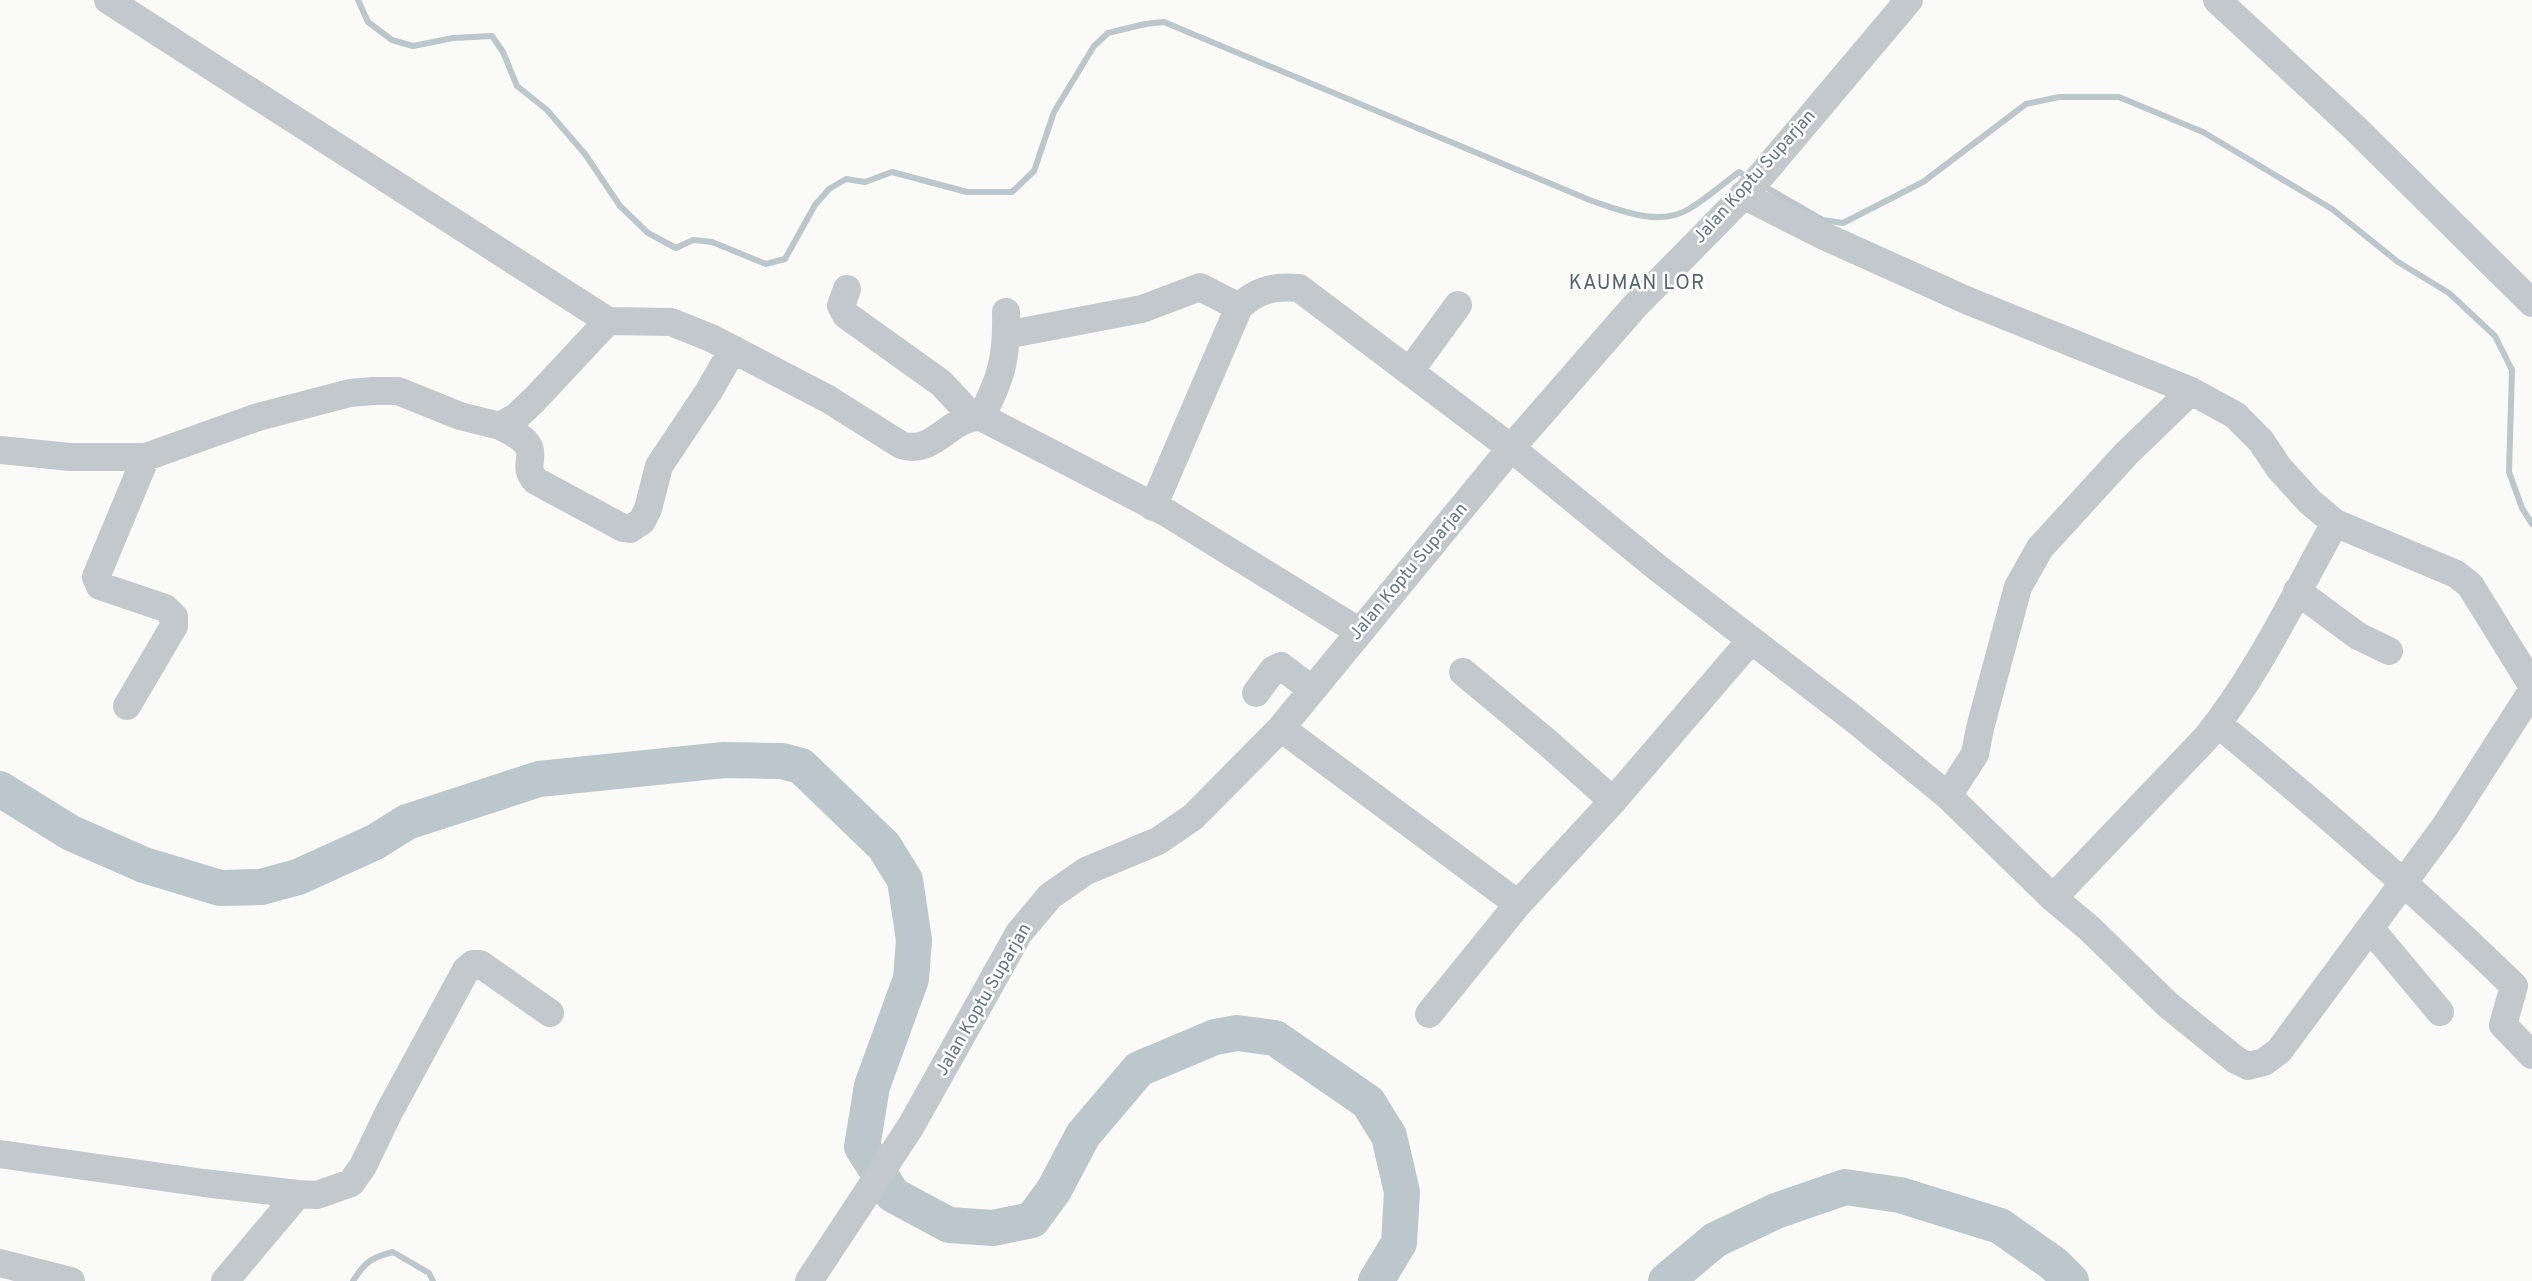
<svg xmlns="http://www.w3.org/2000/svg" width="2532" height="1281" viewBox="0 0 2532 1281" font-family="Overpass,sans-serif">
  <style>
    .lines { fill: none; stroke-linecap: round; stroke-linejoin: round }
    .stream { stroke: #bbc7cb; stroke-width: 6 }
    .river { stroke: #bbc7cb; stroke-width: 36 }
    .minor { stroke: #c3c8cc; stroke-width: 28 }
    .labels { text-anchor: middle; dominant-baseline: central; stroke-width: 5; stroke-linejoin: round; paint-order: stroke }
    .street-label { font-size: 18px; fill: #657683; stroke: #fff }
    .quarter-label { font-size: 20px; letter-spacing: 1px; fill: #57646e; stroke: #fff }
  </style>
  <rect width="100%" height="100%" fill="#fafaf8"/>
  <g class="lines">
    <path class="stream" d="M358,0L368,22L392,40L413,46L453,38L492,36L503,52L517,86L547,110L585,154L620,206L648,233L676,248L693,240L712,242L766,264L785,259L815,205L829,189L846,179L865,182L892,172L967,192H1012L1034,171L1054,112L1094,46L1108,33L1145,24L1164,22L1592,201C1622,211 1659,227 1689,209C1707,198 1723,184 1739,172L1751,179
      M1762,185L1823,220L1843,223L1923,182L2026,104L2059,97H2119L2203,132L2332,209L2398,262L2449,293L2495,336L2512,370L2509,472L2522,508L2532,524
      M353,1281C365,1262 372,1257 393,1252L429,1273L433,1281"/>
    <path class="river" d="M0,789L71,833L144,865L220,888L261,887L298,877L375,842L407,822L539,779L724,760L782,761L801,766L884,846L905,880L914,940L911,979L872,1086L862,1147L893,1195L949,1225L993,1228L1032,1220L1054,1190L1083,1135L1139,1069L1215,1037L1237,1033L1275,1038L1368,1102L1389,1136L1402,1192L1399,1243L1376,1281
      M1666,1281L1715,1240L1776,1211L1845,1187L1900,1195L2000,1226L2054,1264L2071,1281"/>
    <path class="minor" d="M108,0L608,321
      M2217,0L2356,129L2532,303
      M1743,195L1824,236L1966,300L2191,391L2235,415L2261,441L2279,468L2309,501L2335,523L2456,574L2470,585L2532,685
      M847,289L841,306L846,315L941,383L973,417
      M1006,335L1142,309L1200,287L1239,307
      M1410,371L1458,305
      M981,417C1002,377 1007,357 1006,312
      M500,426C509,431 524,437 529,447C534,459 523,468 536,481L623,528L630,529L642,521L648,509L659,466L709,391L733,349
      M0,450L70,457H146L258,417L350,393L374,391H398L460,416L500,426L516,417L535,399L608,321L671,322L711,338L828,399L901,445C935,456 949,416 981,417L1167,513L1360,632
      M1153,507L1239,307C1257,290 1273,286 1299,288L1511,448L1659,569L1854,719L1948,796L2053,898
      M2335,523C2295,595 2258,674 2206,738L2053,898L2089,928L2168,1005L2236,1060L2248,1066L2264,1062L2279,1051L2446,825L2532,691
      M2297,591L2358,636L2389,651
      M1463,672L1548,743L1613,801
      M1256,693L1273,670L1281,666L1311,689
      M127,706L174,626V617L165,608L100,586L96,577L146,457
      M2218,724C2320,808 2420,894 2514,986L2503,1025L2532,1055
      M1281,728L1518,904L1613,801L1751,640
      M1948,796L1975,754L1980,728L2018,587L2040,548L2126,454L2191,391
      M2370,928L2440,1012
      M1429,1014L1518,904
      M0,1154L204,1183L298,1194
      M0,1263L71,1281
      M225,1281L298,1194L317,1195L351,1183L363,1166L389,1112L466,970L473,964H480L550,1013
      M809,1281L911,1126L1019,933L1050,896L1086,871L1158,841L1193,817L1281,728L1511,448L1634,307L1748,191L1909,0"/>
  </g>
  <g class="labels">
    <g class="street-label">
      <text transform="translate(1755 177) rotate(-48)">Jalan Koptu Suparjan</text>
      <text transform="translate(1409 572) rotate(-50)">Jalan Koptu Suparjan</text>
      <text transform="translate(984 1000) rotate(-60)">Jalan Koptu Suparjan</text>
    </g>
    <g class="quarter-label">
      <text x="1637" y="284">KAUMAN LOR</text>
    </g>
  </g>
</svg>
